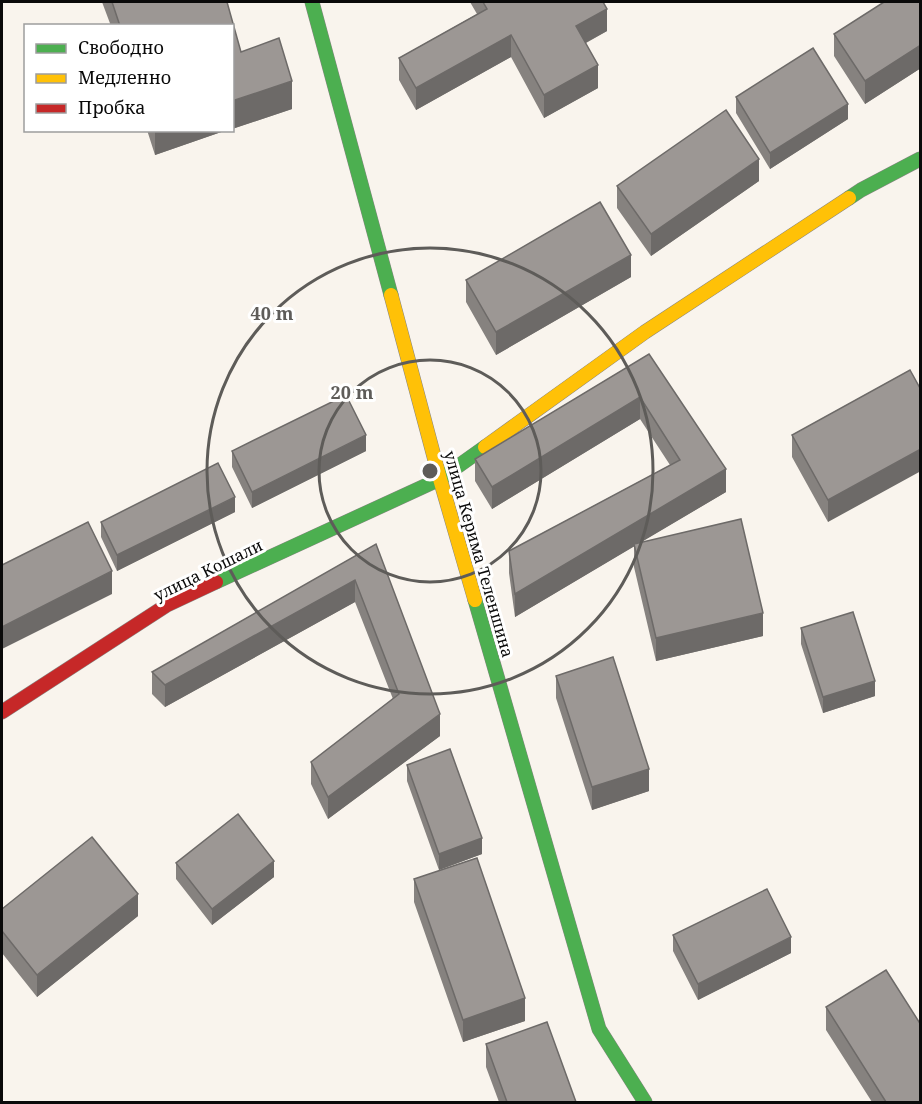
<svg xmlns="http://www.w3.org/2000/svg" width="922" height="1104" viewBox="0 0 922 1104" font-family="'Noto Serif',serif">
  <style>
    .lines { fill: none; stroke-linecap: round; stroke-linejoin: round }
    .fast-casing { stroke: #888683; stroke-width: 15 }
    .slow-casing { stroke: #888683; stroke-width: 15 }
    .jam-casing { stroke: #888683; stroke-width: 15 }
    .fast { stroke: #4caf50; stroke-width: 14 }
    .slow { stroke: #ffc107; stroke-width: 14 }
    .jam { stroke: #c62828; stroke-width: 14 }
    .wall { fill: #86827f }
    .shaded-wall { fill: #6d6a68 }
    .building { fill: #9c9794; stroke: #6d6a68; stroke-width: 1.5 }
    .ring { fill: none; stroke: #5e5c59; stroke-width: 3 }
    .labels { text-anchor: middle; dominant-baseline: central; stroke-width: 6; stroke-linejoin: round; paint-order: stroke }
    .street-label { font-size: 16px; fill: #0a0a0a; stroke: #fff }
    .centre { fill: #5e5c59; stroke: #fff; stroke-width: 3 }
    .ring-label { font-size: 18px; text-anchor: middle; font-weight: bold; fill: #5e5c59; stroke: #fff; stroke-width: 6; stroke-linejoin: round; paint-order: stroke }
  </style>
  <rect width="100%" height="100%" fill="#f9f4ed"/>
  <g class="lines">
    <g class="fast-casing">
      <path id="fast" d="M312,2L391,295
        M849,198L861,190L920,159
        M216,582L440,479L485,447
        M475,600L599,1029L645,1102"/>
    </g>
    <g class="slow-casing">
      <path id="slow" d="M391,295L440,479L475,600
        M485,447L645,332L849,198"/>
    </g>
    <g class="jam-casing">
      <path id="jam" d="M2,712L167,605L216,582"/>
    </g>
    <use href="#fast" class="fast"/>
    <use href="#slow" class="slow"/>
    <use href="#jam" class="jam"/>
  </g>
  <path class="wall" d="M102,2H227L241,52L292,109L232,129V26H111Z
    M470,2H603L607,31L586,43L598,88L544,118L511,57L416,110L399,80V58L477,14Z
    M921,2V68L865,104L834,56V34Z
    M736,97L848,119L770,169L736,113Z
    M147,130H227L155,155Z
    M759,181L651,256L617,208V186Z
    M631,277L496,355L466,302V280Z
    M649,354L726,492L639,543L763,636L656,661L634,567V546L515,617L509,573V551L670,465L640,419L492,509L475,481V459Z
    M910,370L828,522L792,457V435Z
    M232,451H366L252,508L232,467Z
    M235,512L117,571L101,537V522Z
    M376,544L440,736L328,819L311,784V762L393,699L355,602L165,707L152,694V672Z
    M801,628L875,696L823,713L801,644Z
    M556,676L649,791L592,810L556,698Z
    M407,765L482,854L439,870L407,781Z
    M176,863L274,877L212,925L176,879Z
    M414,879L525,1021L463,1042L414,902Z
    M2,909L138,916L37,997L2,953Z
    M673,935L791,953L698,1000L673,951Z
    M826,1007L921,1102H872L826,1030Z
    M486,1044L576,1102H499L486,1067Z"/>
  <path class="shaded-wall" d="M607,9V31L576,48V26Z
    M511,35V57L416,110V88Z
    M921,45V68L865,104V81Z
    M598,65V88L544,118V95Z
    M292,81V109L232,129V101Z
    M848,104V119L770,169V153Z
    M155,130H227L155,155Z
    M759,159V181L651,256V234Z
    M631,255V277L496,355V332Z
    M640,397V419L492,509V487Z
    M366,435V451L252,508V492Z
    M921,449V471L828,522V500Z
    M726,469V492L515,617V594Z
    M235,497V512L117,571V555Z
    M112,571V594L2,649V627Z
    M355,580V602L165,707V685Z
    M763,613V636L656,661V638Z
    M875,681V696L823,713V697Z
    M440,714V736L328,819V797Z
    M649,769V791L592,810V787Z
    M482,838V854L439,870V854Z
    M274,861V877L212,925V909Z
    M138,894V916L37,997V975Z
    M791,937V953L698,1000V984Z
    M525,998V1021L463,1042V1020Z"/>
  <path class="building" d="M112,2H227L241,52L279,38L292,81L232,101V26H120Z
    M483,2H603L607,9L576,26L598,65L544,95L511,35L416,88L399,58L487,9Z
    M884,2H921V45L865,81L834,34Z
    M813,48L848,104L770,153L736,97Z
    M726,110L759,159L651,234L617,186Z
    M600,202L631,255L496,332L466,280Z
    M649,354L726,469L515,594L509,551L680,460L640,397L492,487L475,459Z
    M910,370L921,390V449L828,500L792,435Z
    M346,395L366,435L252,492L232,451Z
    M218,463L235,497L117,555L101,522Z
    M741,519L763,613L656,638L634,544Z
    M88,522L112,571L2,627V565Z
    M376,544L440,714L328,797L311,762L399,694L355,580L165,685L152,672Z
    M853,612L875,681L823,697L801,628Z
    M613,657L649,769L592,787L556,676Z
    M450,749L482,838L439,854L407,765Z
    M238,814L274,861L212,909L176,863Z
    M92,837L138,894L37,975L2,931V909Z
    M477,858L525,998L463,1020L414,879Z
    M767,889L791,937L698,984L673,935Z
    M886,970L921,1025V1102H886L826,1007Z
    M547,1022L576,1102H507L486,1044Z"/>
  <g class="ring">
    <circle cx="430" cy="471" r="111"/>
    <circle cx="430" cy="471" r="223"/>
  </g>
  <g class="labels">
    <g class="street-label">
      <text transform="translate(479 554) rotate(74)">улица Керима Теленшина</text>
      <text transform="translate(208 570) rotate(-26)">улица Кошали</text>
    </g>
  </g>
  <circle cx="430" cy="471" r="9" class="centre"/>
  <g class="ring-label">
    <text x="272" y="320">40 m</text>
    <text x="352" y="399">20 m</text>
  </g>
  <rect width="922" height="1104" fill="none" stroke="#0a0a0a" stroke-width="6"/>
  <rect x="24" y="24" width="210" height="108" fill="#ffffff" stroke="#9d9d9d" stroke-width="1.5"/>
  <rect x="36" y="44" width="30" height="9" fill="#4caf50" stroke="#9d9d9d" stroke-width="1.5"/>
  <text x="78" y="54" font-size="18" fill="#0a0a0a">Свободно</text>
  <rect x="36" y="74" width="30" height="9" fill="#ffc107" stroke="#9d9d9d" stroke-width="1.5"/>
  <text x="78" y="84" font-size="18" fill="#0a0a0a">Медленно</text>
  <rect x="36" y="104" width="30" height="9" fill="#c62828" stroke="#9d9d9d" stroke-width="1.5"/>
  <text x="78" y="114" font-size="18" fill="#0a0a0a">Пробка</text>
</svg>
